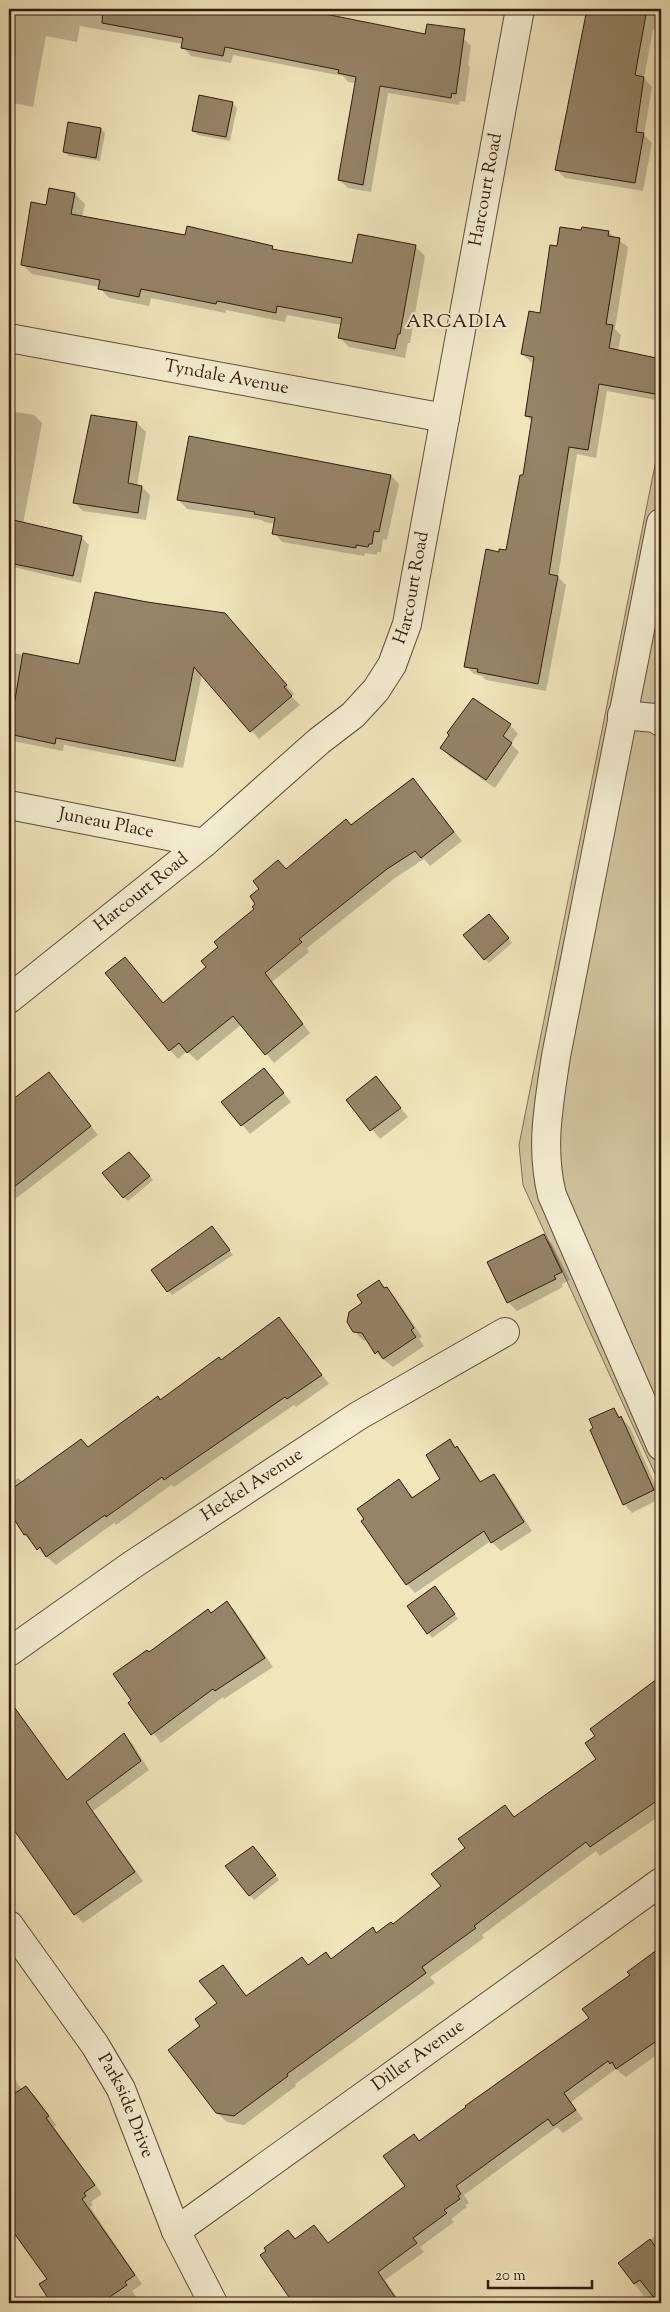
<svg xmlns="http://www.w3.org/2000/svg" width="670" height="2312" viewBox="0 0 670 2312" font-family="'Sorts Mill Goudy',serif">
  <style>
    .green { fill: #d0c39e; stroke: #816f56 }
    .shadow { fill: #0003 }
    .building { fill: #958468; stroke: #321b0e }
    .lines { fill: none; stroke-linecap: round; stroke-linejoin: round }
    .minor-casing { stroke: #624e39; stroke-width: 30 }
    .minor { stroke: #f5eed3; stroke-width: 28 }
    .labels { text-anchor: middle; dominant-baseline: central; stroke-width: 4; stroke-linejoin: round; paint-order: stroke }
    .street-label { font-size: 18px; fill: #321b0e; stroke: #f5eed3 }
    .neighbourhood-label { font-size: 19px; letter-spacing: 1px; fill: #321b0e; stroke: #f5eed3 }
  </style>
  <rect width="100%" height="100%" fill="#f0e5bb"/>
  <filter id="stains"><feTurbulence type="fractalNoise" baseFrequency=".004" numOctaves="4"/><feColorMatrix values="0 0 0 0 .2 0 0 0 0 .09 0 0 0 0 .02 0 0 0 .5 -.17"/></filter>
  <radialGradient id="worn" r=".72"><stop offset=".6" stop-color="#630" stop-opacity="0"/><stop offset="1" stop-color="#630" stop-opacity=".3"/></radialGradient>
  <path class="green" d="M661,435V1487L523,1185L519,1145Z"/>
  <path class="shadow" d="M9,9H318L321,14L426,36L463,38L471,46L468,65L470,67L465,102L460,101L459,105L388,93L371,192L348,188L339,180L356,83L348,82L343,76L233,55L231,63L191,56L183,48V44L80,26L77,42L46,36L33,107L9,102Z
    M584,9H661V31L653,29L644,78L652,87L644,135L652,143L643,191L565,178L557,170L588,13Z
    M232,103L237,108L230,141L198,135L193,131Z
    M101,129L105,133L100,161L69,156L64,152Z
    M50,189L75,194L85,204L82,217L186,236L272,247L276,251L353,264L415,246L425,256L410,343H408L405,358L349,347L339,337L342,325L287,315L285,322L226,310V313L151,298L149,306L109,298L99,287L32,274L22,264L47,206Z
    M582,231L608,232L628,247L615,329L621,335L618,351L661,360V401L607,391L596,458L577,454L558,577L566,585L546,691L486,680L482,676L474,674L466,666L500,553L507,551L524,476L533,422L526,416L534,363L531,362L522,354L541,314L558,247Z
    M9,411L34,415L42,423L23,524L81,537L89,545L81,583L9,566Z
    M92,416L137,423L146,432L137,486L142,487L150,495L146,520L83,511L74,502Z
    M391,476L399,484L387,540L383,539L381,552H377V555L365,553L364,556L282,542L274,533L275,524L264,522L262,520L187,509L179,500Z
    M233,623L294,694L291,696L300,705L259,739L202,674L183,768L64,745L63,751L17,742L9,737V652L80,666Z
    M510,725L518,734L511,744L519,752L495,788L450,757L442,748Z
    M413,780L462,841L430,866L424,859L395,878L307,948L309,952L272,982L310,1033L274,1063L242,1024L197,1061L187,1051L178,1059L170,1050L125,958L164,1004L208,967L220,947L256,910L286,870L352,827Z
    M493,919L512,943L489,963L485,959Z
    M264,1070L291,1102L250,1134L223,1102Z
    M49,1074L98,1135L9,1204V1116L21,1106Z
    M376,1078L408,1117L380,1139L348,1100Z
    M134,1157L153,1180L128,1201L124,1197Z
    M216,1232L233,1255L172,1295L168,1291Z
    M543,1236L552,1244L570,1280L562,1284L563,1287L517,1311L508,1302Z
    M379,1282L395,1297L422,1337L419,1339L424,1346L393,1367L376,1353L368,1341L363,1340L354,1331L364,1304Z
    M279,1319L329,1384L296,1407L294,1405L174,1487L171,1485L116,1525L114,1523L56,1565L38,1549L25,1535L9,1508V1484L18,1478L23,1482L89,1448L222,1361Z
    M614,1410L630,1427L661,1498L632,1513L624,1504Z
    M450,1441L465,1456L482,1483L494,1475L502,1484L532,1531L501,1551L491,1541L415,1593L407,1584L399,1481L414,1498L442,1479Z
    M439,1592L458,1619L432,1638L408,1606Z
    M227,1603L235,1611L273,1667L224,1699L223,1697L161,1743L130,1703L133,1701L149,1654Z
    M661,1678V1815L600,1856L596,1851L482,1935L484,1938L430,1977L435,1983L295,2084L296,2086L244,2125L227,2122L217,2113L202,2026L218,2004L223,1967L248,1997L302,1959L309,1966L326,1954L332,1960L373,1929L377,1934L393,1925L443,1887L467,1849L505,1807L516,1818L598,1759L597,1736L592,1729Z
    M18,1714L68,1781L124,1735L132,1743L149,1770L93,1811L143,1881L83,1923L75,1914L9,1822V1720Z
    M257,1851L279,1880L254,1900L250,1895Z
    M661,1949V2052L626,2077L616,2069L571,2102L583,2119L563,2133L557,2127L464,2195L469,2203L465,2205L467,2207L451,2219L454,2222L420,2247L424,2252L385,2280L401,2303H295L262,2255L288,2231L296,2239L314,2227L329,2244L407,2187L414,2135L420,2142L590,2018L631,1976L629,1972Z
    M9,2071L22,2090L26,2087L35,2096L56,2125L54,2127L102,2194L91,2202L93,2205L90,2207L142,2284L132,2291L141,2303H54L41,2285L49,2279L9,2224V2222L16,2217L9,2206Z
    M661,2232V2303H649L619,2263Z"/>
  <path class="building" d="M103,9H300L425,34L427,24L465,29L456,94L452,93L451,98L380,86L363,185L338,180L356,77L338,73L339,70L225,47L223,56L181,48L183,38L102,23Z
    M587,9H647L635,75L644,77L636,132L644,133L635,183L555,170Z
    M199,95L233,102L226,137L192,131Z
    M68,122L101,128L96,158L63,152Z
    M49,188L75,193L71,214L185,235L187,226L273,246L272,249L352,263L358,234L416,245L400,334H398L395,349L338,338L342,318L277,306L276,313L217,301L216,304L141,289L139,297L98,289L100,280L21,265L31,202L46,205Z
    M560,227L581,230L582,227L609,231L608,236L620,238L606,324L613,325L609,348L661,359V395L599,384L588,450L569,447L549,574L558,576L538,684L477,672L478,669L464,667L486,549L499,552V549L506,550L520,475H523L532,417L525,416L534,357L521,354L529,311L540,313L550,245L557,246Z
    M91,415L137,422L128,483L142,486L138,513L73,503Z
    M189,436L391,475L379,532L374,531L372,544H369L368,547L356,545V548L272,534L275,518L254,514L255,512L177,500Z
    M9,519L82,536L73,576L9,563Z
    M95,592L147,602L225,613L287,685L284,687L292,696L250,732L194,667L175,761L56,738L55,744L9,734L23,653L79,664Z
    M473,698L511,724L503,736L512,743L486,780L440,748L449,735L447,733Z
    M413,778L454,832L421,858L415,851L387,869L299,939L302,942L265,973L303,1024L265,1055L233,1016L187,1053L179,1043L169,1051L105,973L125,957L163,1003L206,967L201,961L218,947L214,942L254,909L252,907L255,904L250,896L259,889L253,881L278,860L286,869L346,819L351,825Z
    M489,914L509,938L484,960L463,935Z
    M264,1068L284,1093L241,1126L221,1102Z
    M49,1072L91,1126L9,1191V1102Z
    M376,1076L401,1108L370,1131L346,1100Z
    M129,1152L150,1176L123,1198L102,1173Z
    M212,1226L230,1250L167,1292L151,1270Z
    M544,1234L562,1272L554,1276L556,1279L507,1303L487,1262Z
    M379,1280L384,1288L387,1287L414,1328L411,1330L416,1337L383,1359L378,1351L375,1354L362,1333L353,1332L347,1322L349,1312L362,1303L357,1295Z
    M279,1317L322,1375L287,1399L285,1397L164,1480L162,1477L106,1517L105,1515L46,1557L40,1547L37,1550L26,1534L24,1535L9,1511V1491L81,1439L88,1447L158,1396L160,1400L219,1357L221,1360Z
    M614,1408L619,1418L621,1416L654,1490L623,1505L590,1430L593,1428L589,1419Z
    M450,1439L455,1448L457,1446L480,1482L494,1474L524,1522L491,1543L484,1531L406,1585L361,1521L364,1519L357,1509L399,1479L412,1498L440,1479L426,1455Z
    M435,1586L455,1614L427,1634L407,1606Z
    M227,1601L265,1658L215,1691L213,1689L151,1735L128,1703L131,1700L113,1674L147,1650L149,1652L208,1609L211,1613Z
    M661,1676V1798L590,1847L586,1842L474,1926L476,1928L422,1967L426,1973L287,2074L288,2076L234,2116L216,2113L168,2050L200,2026L195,2019L217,2003L199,1981L223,1965L246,1996L302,1957L308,1965L326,1952L331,1959L373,1927L376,1933L391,1922L393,1924L441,1886L431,1874L465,1848L458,1839L505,1805L514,1817L596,1759L585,1743L595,1736L590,1729Z
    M9,1700L67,1780L124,1733L141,1761L86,1802L135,1872L74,1915L9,1823Z
    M253,1846L276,1875L249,1896L225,1866Z
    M661,1947V2038L616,2069L612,2062L610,2064L608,2061L564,2093L576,2110L553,2126L548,2119L456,2186L461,2194L458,2196L460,2199L444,2210L447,2213L413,2238L417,2243L378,2272L399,2303H293L260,2255L266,2251L264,2248L288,2230L295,2239L314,2225L328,2243L405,2186L383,2156L414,2134L419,2141L466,2107L465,2106L589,2018L582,2009L630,1975L627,1972Z
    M26,2086L49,2116L46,2118L95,2185L84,2193L86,2196L82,2199L135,2275L125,2282L127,2285L101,2303H51L39,2284L47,2279L9,2226V2097Z
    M650,2239L661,2255V2303H658L640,2280L634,2284L618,2263Z"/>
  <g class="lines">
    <g class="minor-casing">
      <g id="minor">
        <path id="s1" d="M9,338L445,418"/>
        <path d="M661,523L556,1056C549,1104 540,1147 552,1195L661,1446"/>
        <path d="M622,715L655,718L661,722"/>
        <path id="s2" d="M9,805L204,843"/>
        <path id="s3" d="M9,999L204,843L319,741L353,715L376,690L392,665L407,624L520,9"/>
        <path id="s4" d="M9,1652L132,1565L358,1416L505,1332"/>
        <path id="s5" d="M9,1925L95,2045L121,2089L176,2231L213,2303"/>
        <path id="s6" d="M176,2231L661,1882"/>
      </g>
    </g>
    <use href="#minor" class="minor"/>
  </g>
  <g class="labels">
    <g class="street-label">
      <text stroke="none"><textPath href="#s3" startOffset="995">Harcourt Road</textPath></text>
      <text stroke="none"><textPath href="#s1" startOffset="221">Tyndale Avenue</textPath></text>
      <text stroke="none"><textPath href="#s3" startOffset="590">Harcourt Road</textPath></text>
      <text stroke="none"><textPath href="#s2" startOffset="99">Juneau Place</textPath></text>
      <text stroke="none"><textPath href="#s3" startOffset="170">Harcourt Road</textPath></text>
      <text stroke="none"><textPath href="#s4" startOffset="295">Heckel Avenue</textPath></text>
      <text stroke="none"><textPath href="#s6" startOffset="299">Diller Avenue</textPath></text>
      <text stroke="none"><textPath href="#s5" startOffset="216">Parkside Drive</textPath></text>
    </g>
    <g class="neighbourhood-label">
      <text x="457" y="322">ARCADIA</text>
    </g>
  </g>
  <rect width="670" height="2312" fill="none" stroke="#f0e5bb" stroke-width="30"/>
  <rect x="10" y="10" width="650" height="2292" fill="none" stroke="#321b0e" stroke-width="2.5"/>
  <rect x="15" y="15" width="640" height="2282" fill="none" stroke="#321b0e"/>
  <path d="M488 2280v8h104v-8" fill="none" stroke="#321b0e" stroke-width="2.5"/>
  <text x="495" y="2280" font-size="15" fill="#321b0e" stroke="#f5eed3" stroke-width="4" paint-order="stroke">20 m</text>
  <rect width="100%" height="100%" filter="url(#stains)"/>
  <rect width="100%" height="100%" fill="url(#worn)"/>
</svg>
